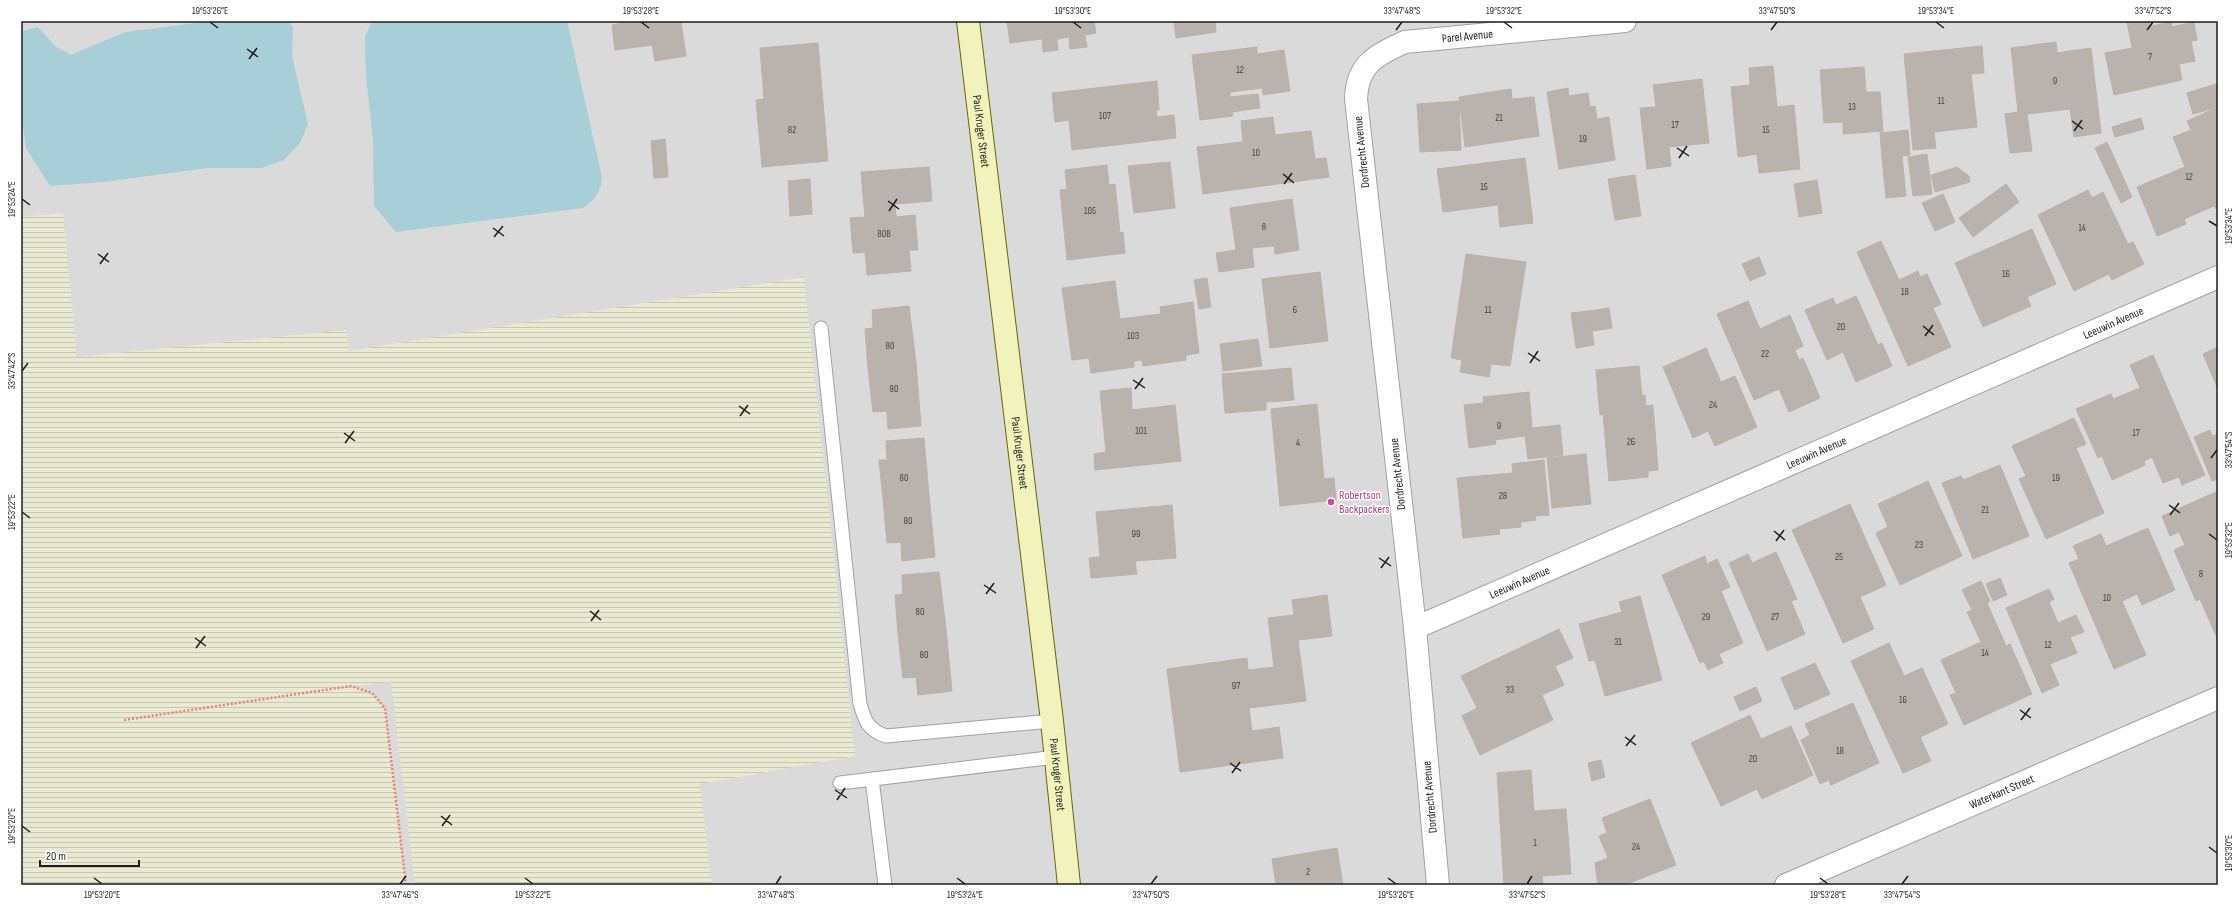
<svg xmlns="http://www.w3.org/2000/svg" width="2239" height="906" viewBox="0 0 2239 906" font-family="'Sofia Sans Condensed',sans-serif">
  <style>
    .residential { fill: #dbdada }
    .farmland { fill: url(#farmland-rules) }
    .water { fill: #a8ced7 }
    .building { fill: #bab3ad; stroke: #bdb0a8 }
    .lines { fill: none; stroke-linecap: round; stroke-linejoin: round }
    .lane-casing { stroke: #a1a1a1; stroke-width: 15 }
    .street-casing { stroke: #a1a1a1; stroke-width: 24 }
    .secondary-casing { stroke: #63690f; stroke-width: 24 }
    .path { stroke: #ec7e76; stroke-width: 2.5; stroke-dasharray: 2 2; stroke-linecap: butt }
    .lane { stroke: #fff; stroke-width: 13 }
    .street { stroke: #fff; stroke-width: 22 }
    .secondary { stroke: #f2f3bc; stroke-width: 22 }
    .ticks { fill: none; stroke: #1d1d1d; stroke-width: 1.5 }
    .hotel-dot { fill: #d1479c; stroke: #fff; stroke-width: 1.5 }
    .labels { text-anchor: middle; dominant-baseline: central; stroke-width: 3; stroke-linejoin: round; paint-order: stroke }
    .number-label { font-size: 10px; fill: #444241 }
    .street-label { font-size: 12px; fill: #1d1d1d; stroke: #fff }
    .hotel-label { font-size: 12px; fill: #b23c85; stroke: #fff; text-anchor: start }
    .neatline { fill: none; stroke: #1d1d1d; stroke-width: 1.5 }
    .ticks-label { font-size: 10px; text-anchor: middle; fill: #1d1d1d }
  </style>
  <defs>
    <pattern id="farmland-rules" width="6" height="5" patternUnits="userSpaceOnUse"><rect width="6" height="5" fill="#e9ead1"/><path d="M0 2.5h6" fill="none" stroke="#c7c8b3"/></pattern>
  </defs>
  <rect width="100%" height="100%" fill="#edeae4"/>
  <path class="residential" d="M21,21H2218V885H21Z"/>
  <path class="farmland" d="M63,213L77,357L346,330L349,351L804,277L855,756L700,784L712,885H415L391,682L353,686L372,693L385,708L406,885H21V217Z"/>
  <path class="water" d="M213,21H288L293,27L292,56L308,124L300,143L284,160L262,168H208L104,182L50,186L26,148L21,111L23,31L38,27L55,46L71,55L125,32Z
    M372,21H567L602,177C601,192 596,199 583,208L396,232L374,206L373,141L366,76L365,37Z"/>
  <path class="building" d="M635,21H681L686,56L655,61L652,45L615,50L612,25Z
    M1007,21H1094L1096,33L1085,35L1087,47L1070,49L1069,37L1057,39L1058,50L1043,52L1042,39L1010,43Z
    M1174,21H1215L1216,32L1176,38Z
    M2127,21H2151L2152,26L2171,22L2172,27L2194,22L2197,40L2191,41L2195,61L2179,64L2182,80L2114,95L2105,53L2132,48Z
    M2056,42L2057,53L2091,48L2101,133L2074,137L2070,109L2027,114L2032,151L2010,153L2005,114L2018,112L2011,48Z
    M818,43L828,161L762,167L756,100L764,99L760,48Z
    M1982,46L1984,73L1971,74L1977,127L1934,132L1936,148L1913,150L1904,54Z
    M1257,47V54L1284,50L1290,91L1263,95L1262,88L1230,92V97L1258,94L1260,108L1232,112L1233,116L1200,120L1192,55Z
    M1773,66L1777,107L1794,105L1800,169L1759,173L1757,154L1738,157L1731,87L1750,85L1749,68Z
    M1864,67L1866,92H1880L1883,131L1843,134V122L1824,123L1820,70Z
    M1702,79L1709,143L1669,147L1671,166L1647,169L1640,108L1656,107L1653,85Z
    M1157,81L1159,110H1156L1157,117L1174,115L1176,138L1072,150L1069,120L1055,122L1052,93Z
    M2216,84L2218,107L2193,114L2187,93Z
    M1568,88L1569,96L1588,93L1590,107L1595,106L1597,119L1609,117L1615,160L1559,169L1547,92Z
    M1511,89L1512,99L1534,97L1539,136L1465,147L1459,97Z
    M1459,101L1461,150L1420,152L1417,104Z
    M2218,107V211L2214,206L2184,219L2186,224L2157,236L2137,187L2185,167L2173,137L2191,130L2187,121Z
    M1273,117L1275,135L1311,131L1315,159L1326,158L1329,177L1203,194L1197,147L1243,142L1241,121Z
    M2141,118L2144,129L2115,137L2112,127Z
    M1908,130L1910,155L1882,158L1880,133Z
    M665,139L668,177L654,178L651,141Z
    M2107,142L2132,197L2121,203L2095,148Z
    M1927,154L1932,194L1913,196L1908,157Z
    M1902,156L1906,196L1886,198L1882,158Z
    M1525,158L1533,223L1500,227L1498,205L1443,212L1437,169Z
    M1170,162L1175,208L1134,213L1128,166Z
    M1107,165L1109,185L1115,184L1120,233L1123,232L1125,253L1067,260L1060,190L1067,189L1065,170Z
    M929,167L932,201L895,204L896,217L915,215L918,250H909L911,271L867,275L865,252L853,253L850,218L865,217L861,172Z
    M1957,167L1969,176L1970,182L1935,192L1931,175Z
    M1635,175L1641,216L1615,220L1608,179Z
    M810,179L812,214L790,216L788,181Z
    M1817,180L1822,213L1799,217L1794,184Z
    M2006,184L2019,202L1973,237L1959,218Z
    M2088,190L2092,198L2103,192L2128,244L2133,242L2144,264L2112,280L2109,274L2074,291L2038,215Z
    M1943,194L1955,222L1935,231L1922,203Z
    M1292,199L1299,250L1275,254L1274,246L1252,248L1254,267L1219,272L1216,253L1236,250L1230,208Z
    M2032,229L2056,284L2027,297L2031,306L1983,327L1955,263Z
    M1881,241L1899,280L1918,271L1920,277L1927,274L1941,304L1933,308L1951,347L1908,366L1857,252Z
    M1466,254L1526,262L1510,366L1491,364L1489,377L1460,372L1462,360L1451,358Z
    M1759,257L1766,274L1750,281L1742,264Z
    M1320,272L1328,341L1270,348L1262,279Z
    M1207,278L1211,307L1199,309L1194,280Z
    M1115,281L1120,319L1161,314L1160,307L1193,302L1199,353L1186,355V360L1143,366L1142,360L1134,361V367L1091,373L1089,358L1072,360L1062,288Z
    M1856,296L1878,345L1882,343L1892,366L1856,382L1843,352L1827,360L1805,310L1833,298L1836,305Z
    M1748,301L1760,329L1790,315L1803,346L1795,350L1799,360L1803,358L1820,398L1789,412L1779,389L1754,400L1717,314Z
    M909,306L916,363L868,368L865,329L873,328L872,310Z
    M1609,308L1612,328L1592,331L1589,311Z
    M1589,311L1594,345L1576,348L1571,313Z
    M1258,339L1262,366L1223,371L1220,344Z
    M2218,347V389L2203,354Z
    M1706,348L1721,382L1735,376L1757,427L1715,446L1708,431L1693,438L1663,367Z
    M2153,355L2205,475L2182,485L2179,477L2163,483L2152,457L2144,461L2145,465L2112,480L2102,456L2098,458L2076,409L2111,394L2113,399L2140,388L2130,365Z
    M916,363L921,426L888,429L887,411L873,412L868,368Z
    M1639,366L1642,396L1645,395L1646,406L1653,405L1658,470L1648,471V477L1609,481L1603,414L1600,415L1596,370Z
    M1291,368L1294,400L1266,402V410L1225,413L1222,374Z
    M1131,388L1132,410L1175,405L1181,461L1095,470L1094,454L1106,452L1100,391Z
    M1529,392L1532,428L1560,425L1563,455L1528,459L1525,436L1495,440L1496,444L1469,448L1464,405L1484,403L1483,397Z
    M1317,404L1324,479L1334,478L1336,500L1280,506L1271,409Z
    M2074,418L2086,444L2076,448L2104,513L2046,539L2019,479L2026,476L2012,446Z
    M2210,430L2212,436L2218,434V479L2212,481L2194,437Z
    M924,438L929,495L883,499L879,460H887L886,441Z
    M1586,454L1591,504L1552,508L1547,458Z
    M1544,460L1549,515L1535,516L1536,520L1521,522V527L1499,529L1500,534L1463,538L1457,478L1513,473L1512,464Z
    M2000,465L2029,536L1973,559L1942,483L1961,476L1963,480Z
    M1928,481L1962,556L1900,585L1876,533L1888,527L1878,504Z
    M2218,491V640L2200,599L2196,601L2174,550L2185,545L2179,532L2170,536L2162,516Z
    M929,495L935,557L902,561L901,542L887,543L883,499Z
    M1850,504L1886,585L1860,597L1874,629L1843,643L1792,530Z
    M1172,505L1176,558L1135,561L1137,574L1091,578L1089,558L1100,557L1096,512Z
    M2148,528L2175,590L2142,605L2137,594L2122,601L2146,655L2114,669L2069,563L2079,559L2073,546L2101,534L2106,546Z
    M1776,552L1797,599L1791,601L1805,634L1767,651L1729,563L1748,554L1752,563Z
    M1705,556L1707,564L1717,559L1730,587L1721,591L1743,643L1719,654L1723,663L1708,670L1704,661L1700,663L1662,575Z
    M939,572L946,629L898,634L895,595L903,594L902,575Z
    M2000,578L2007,595L1993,601L1986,584Z
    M1981,581L1990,601L1987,603L2006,646L2010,644L2032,694L1964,725L1950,695L1956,693L1941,660L1981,642L1967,612L1972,610L1962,590Z
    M2049,589L2054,599L2049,602L2058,623L2076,615L2084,632L2070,637L2077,653L2050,664L2059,685L2042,693L2006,608Z
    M1327,595L1332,636L1298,640L1306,701L1249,708L1252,731L1279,727L1283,758L1180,772L1167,669L1247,658L1248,670L1274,667L1268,618L1294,615L1292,600Z
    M1640,596L1662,680L1605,696L1595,660L1589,661L1579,624L1622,612L1619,602Z
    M946,629L952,691L918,695L916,677L903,678L898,634Z
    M1559,629L1573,658L1555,666L1564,685L1542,695L1553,720L1480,755L1462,716L1477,708L1461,676Z
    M1889,643L1904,676L1922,668L1948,724L1920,737L1931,761L1903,773L1851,661Z
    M1815,663L1830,694L1795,710L1781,678Z
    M1756,687L1762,701L1740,711L1734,697Z
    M1853,703L1879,763L1831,785L1829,780L1820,784L1801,740L1810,735L1805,724Z
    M1750,715L1761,739L1791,726L1813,775L1762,799L1757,789L1721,806L1691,743Z
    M1601,760L1605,777L1592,781L1588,763Z
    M1531,770L1534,811L1566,809L1571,874L1542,876L1543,885H1504L1497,773Z
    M1650,799L1676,865L1624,885H1598L1595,863L1608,858L1599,836L1607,833L1602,818Z
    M1337,848L1343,885H1276L1272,859Z"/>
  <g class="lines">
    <g class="lane-casing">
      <path id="lane" d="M821,328L860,704C865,721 868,730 886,736L1052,721
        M872,779L885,885
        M840,783L1056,757"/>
    </g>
    <g class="street-casing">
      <g id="street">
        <path id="s1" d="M1415,628L2218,277"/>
        <path id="s2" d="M1438,885L1415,628L1356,99C1357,65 1375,55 1405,42L1625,21"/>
        <path id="s3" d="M1786,885L2218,698"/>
      </g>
    </g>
    <g class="secondary-casing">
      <g id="secondary">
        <path id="s4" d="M968,21L1052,721L1069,885"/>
      </g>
    </g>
    <path class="path" d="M124,720L351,686L372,693L385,708L406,885"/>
    <use href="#lane" class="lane"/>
    <use href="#street" class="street"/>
    <use href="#secondary" class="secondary"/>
  </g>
  <path class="ticks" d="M210,22L218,28M641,22L649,28M1073,22L1081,28M1504,22L1512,28M1936,22L1944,28M1396,30L1402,22M1771,30L1777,22M2147,30L2153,22M247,49L258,57M249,59L257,48M2072,121L2083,129M2074,131L2082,120M1677,148L1689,156M1679,158L1687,146M1283,174L1294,183M1284,184L1292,173M22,199L30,205M888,201L899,209M889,211L897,199M2209,221L2217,226M493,228L504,236M494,237L503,226M98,254L109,262M100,264L108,253M1923,326L1934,335M1925,336L1933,325M1528,353L1540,361M1530,363L1538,351M22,371L28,363M1133,380L1145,388M1135,389L1143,378M739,406L750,414M740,416L748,405M344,433L355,441M345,443L354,431M2211,458L2217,450M2169,505L2180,513M22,512L30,518M2170,515L2179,503M1774,531L1785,540M2209,534L2217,540M1776,541L1784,530M1379,558L1391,566M1381,568L1389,557M984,585L996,593M986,594L994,583M590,611L601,620M591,621L599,610M195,638L206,646M196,648L205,636M2020,710L2031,718M2021,720L2030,708M1625,737L1636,745M1626,746L1635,735M1230,763L1241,771M1232,773L1240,762M835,790L847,798M837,800L845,788M441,816L452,825M22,826L30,832M442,826L450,815M2209,847L2217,853M94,878L102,884M525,878L533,884M957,878L965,884M1388,878L1396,884M1820,878L1828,884M400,884L406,876M776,884L781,876M1151,884L1157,876M1527,884L1532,876M1902,884L1908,876"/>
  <circle class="hotel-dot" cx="1331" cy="502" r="4"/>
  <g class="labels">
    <g class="number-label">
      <text x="2150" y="57">7</text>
      <text x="1240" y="70">12</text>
      <text x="2055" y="81">9</text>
      <text x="1941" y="101">11</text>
      <text x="1852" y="107">13</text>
      <text x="1105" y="116">107</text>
      <text x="1499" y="118">21</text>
      <text x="1675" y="125">17</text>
      <text x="792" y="130">82</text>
      <text x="1766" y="130">15</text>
      <text x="1583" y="139">19</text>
      <text x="1256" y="153">10</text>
      <text x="2189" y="177">12</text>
      <text x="1484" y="187">15</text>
      <text x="1090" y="211">105</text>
      <text x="1264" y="227">8</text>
      <text x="2082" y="228">14</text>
      <text x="884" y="234">80B</text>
      <text x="2006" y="274">16</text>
      <text x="1905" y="292">18</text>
      <text x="1295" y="310">6</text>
      <text x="1488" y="310">11</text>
      <text x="1841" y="327">20</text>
      <text x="1133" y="336">103</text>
      <text x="890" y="346">80</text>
      <text x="1765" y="354">22</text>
      <text x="894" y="389">80</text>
      <text x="1713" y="405">24</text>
      <text x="1499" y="426">9</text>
      <text x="1141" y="431">101</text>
      <text x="2136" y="433">17</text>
      <text x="1631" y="442">26</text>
      <text x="1298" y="443">4</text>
      <text x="904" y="478">80</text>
      <text x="2056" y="478">19</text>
      <text x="1503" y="496">28</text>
      <text x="1985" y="510">21</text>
      <text x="908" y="521">80</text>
      <text x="1136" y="534">99</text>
      <text x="1919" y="545">23</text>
      <text x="1839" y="557">25</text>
      <text x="2201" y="574">8</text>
      <text x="2107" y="598">10</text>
      <text x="920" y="612">80</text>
      <text x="1706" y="617">29</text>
      <text x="1775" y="617">27</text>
      <text x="1618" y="642">31</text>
      <text x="2048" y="645">12</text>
      <text x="1985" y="653">14</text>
      <text x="924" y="655">80</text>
      <text x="1236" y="686">97</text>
      <text x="1510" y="690">33</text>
      <text x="1903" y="700">16</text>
      <text x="1840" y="751">18</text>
      <text x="1753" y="759">20</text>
      <text x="1535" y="843">1</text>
      <text x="1636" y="847">24</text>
      <text x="1308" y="872">2</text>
    </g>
    <g class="street-label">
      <text stroke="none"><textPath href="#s2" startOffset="934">Parel Avenue</textPath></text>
      <text stroke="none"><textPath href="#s4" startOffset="111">Paul Kruger Street</textPath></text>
      <text transform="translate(1362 152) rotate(-96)">Dordrecht Avenue</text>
      <text stroke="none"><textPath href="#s1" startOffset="762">Leeuwin Avenue</textPath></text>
      <text stroke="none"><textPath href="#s1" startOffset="438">Leeuwin Avenue</textPath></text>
      <text stroke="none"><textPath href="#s4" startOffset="435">Paul Kruger Street</textPath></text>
      <text transform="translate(1398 474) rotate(-96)">Dordrecht Avenue</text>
      <text stroke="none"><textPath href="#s1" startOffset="114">Leeuwin Avenue</textPath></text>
      <text stroke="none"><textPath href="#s4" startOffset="759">Paul Kruger Street</textPath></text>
      <text stroke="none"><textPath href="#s3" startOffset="235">Waterkant Street</textPath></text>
      <text transform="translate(1430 797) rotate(-95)">Dordrecht Avenue</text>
    </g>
    <g class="hotel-label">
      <text x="1339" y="495">Robertson<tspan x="1339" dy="14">Backpackers</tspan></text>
    </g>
  </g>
  <rect width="2239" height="906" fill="none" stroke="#ffffff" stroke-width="44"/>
  <path d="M40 860v6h99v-6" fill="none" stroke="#1d1d1d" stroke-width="2"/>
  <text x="46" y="860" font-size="12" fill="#1d1d1d" stroke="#ffffff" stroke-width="3" paint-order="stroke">20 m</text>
  <rect x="22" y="22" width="2195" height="862" class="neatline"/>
  <g class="ticks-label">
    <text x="210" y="14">19°53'26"E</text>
    <text x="641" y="14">19°53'28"E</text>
    <text x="1073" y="14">19°53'30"E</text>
    <text x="1402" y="14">33°47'48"S</text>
    <text x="1504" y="14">19°53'32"E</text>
    <text x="1777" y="14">33°47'50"S</text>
    <text x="1936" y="14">19°53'34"E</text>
    <text x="2153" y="14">33°47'52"S</text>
    <text transform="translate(11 199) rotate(-90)" y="4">19°53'24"E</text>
    <text transform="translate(2228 226) rotate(-90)" y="4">19°53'34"E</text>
    <text transform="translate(11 371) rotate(-90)" y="4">33°47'42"S</text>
    <text transform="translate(2228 450) rotate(-90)" y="4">33°47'54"S</text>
    <text transform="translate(11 512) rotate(-90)" y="4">19°53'22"E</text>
    <text transform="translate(2228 540) rotate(-90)" y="4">19°53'32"E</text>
    <text transform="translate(11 826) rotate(-90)" y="4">19°53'20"E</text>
    <text transform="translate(2228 853) rotate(-90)" y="4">19°53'30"E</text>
    <text x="102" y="898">19°53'20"E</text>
    <text x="400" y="898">33°47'46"S</text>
    <text x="533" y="898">19°53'22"E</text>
    <text x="776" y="898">33°47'48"S</text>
    <text x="965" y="898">19°53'24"E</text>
    <text x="1151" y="898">33°47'50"S</text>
    <text x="1396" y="898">19°53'26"E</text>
    <text x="1527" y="898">33°47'52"S</text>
    <text x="1828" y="898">19°53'28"E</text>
    <text x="1902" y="898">33°47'54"S</text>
  </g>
</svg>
